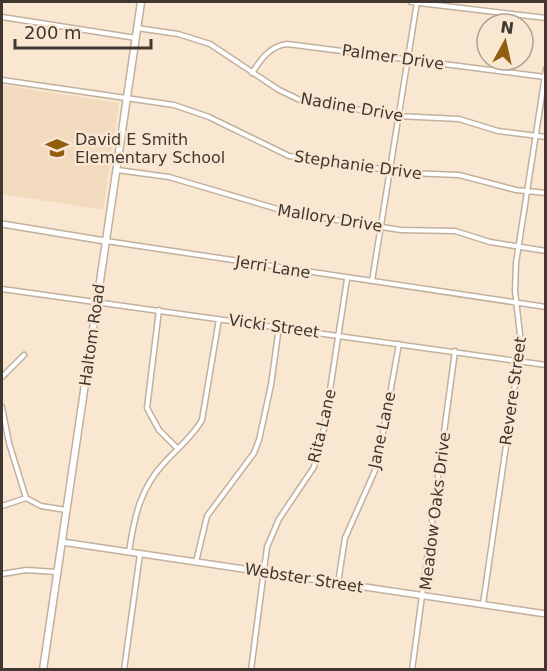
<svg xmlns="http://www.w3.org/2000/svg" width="547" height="671" viewBox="0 0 547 671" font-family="'DejaVu Sans',sans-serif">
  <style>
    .built { fill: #f2dabe }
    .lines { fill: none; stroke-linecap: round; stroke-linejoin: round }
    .minor-casing { stroke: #c2b09c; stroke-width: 7 }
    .tertiary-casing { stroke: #c2b09c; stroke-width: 8 }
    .secondary-casing { stroke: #c2b09c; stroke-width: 9 }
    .minor { stroke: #fff; stroke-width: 4 }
    .tertiary { stroke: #fff; stroke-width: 5 }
    .secondary { stroke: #fff; stroke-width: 6 }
    .labels { text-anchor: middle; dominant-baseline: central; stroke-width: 5; stroke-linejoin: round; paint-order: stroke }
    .street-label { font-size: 16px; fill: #403830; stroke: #fae7d2 }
    .poi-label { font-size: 16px; fill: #403830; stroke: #fae7d2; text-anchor: start }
  </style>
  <rect width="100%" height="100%" fill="#fae7d2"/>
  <path class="built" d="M2,85L119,103L103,210L2,194Z"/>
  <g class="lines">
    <g class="minor-casing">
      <path id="minor" d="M411,2L546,18
        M2,17L136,38
        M137,28L178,34L210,44L279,90L300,100L397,116L459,119L498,131L546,137
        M252,73C261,59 270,46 287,44L545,77
        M2,80L174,105L209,117L289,156L409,173L459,175L516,190L546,193
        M117,170L169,177L291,213L401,230L455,231L490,242L546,251
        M106,241L546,307
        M372,281L417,2
        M2,289L546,365
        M159,310L147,408L159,430L178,449
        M2,377L24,355
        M2,407L9,443L26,498
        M2,506L26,498L41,506L66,510
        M129,552C134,518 140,488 165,462C178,448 193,436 202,420L219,319
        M196,562L207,516L254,453L259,440L271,385L279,327
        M2,574L26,570L57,572
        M338,583L345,538L377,466L399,344
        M483,604L521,343L515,291L516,263L546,69
        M124,670L140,554
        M251,670L267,547L279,519L314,467L324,429L347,279
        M412,670L455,351"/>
    </g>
    <g class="tertiary-casing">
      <path id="tertiary" d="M2,224L105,241
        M62,542L546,614"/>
    </g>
    <g class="secondary-casing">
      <path id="secondary" d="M43,670L141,2"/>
    </g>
    <use href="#minor" class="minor"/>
    <use href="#tertiary" class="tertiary"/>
    <use href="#secondary" class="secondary"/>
  </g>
  <defs>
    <g id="school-bare" transform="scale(1.8)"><path d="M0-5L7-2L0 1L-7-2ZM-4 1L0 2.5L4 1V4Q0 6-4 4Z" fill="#915d0f" stroke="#fae7d2" stroke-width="2.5" paint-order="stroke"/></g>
  </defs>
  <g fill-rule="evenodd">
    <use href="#school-bare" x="57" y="148"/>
  </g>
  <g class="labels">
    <g class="street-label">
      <text transform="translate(393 57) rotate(8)">Palmer Drive</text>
      <text transform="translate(352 107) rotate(10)">Nadine Drive</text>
      <text transform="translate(358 165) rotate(8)">Stephanie Drive</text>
      <text transform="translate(330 218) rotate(9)">Mallory Drive</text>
      <text transform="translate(273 267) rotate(9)">Jerri Lane</text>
      <text transform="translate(274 326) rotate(8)">Vicki Street</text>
      <text transform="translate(92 335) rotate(-82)">Haltom Road</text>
      <text transform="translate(513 391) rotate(-82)">Revere Street</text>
      <text transform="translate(322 426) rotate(-77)">Rita Lane</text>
      <text transform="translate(382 430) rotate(-78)">Jane Lane</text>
      <text transform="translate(435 511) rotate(-83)">Meadow Oaks Drive</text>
      <text transform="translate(304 578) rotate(9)">Webster Street</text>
    </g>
    <g class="poi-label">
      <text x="75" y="139">David E Smith<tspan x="75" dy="18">Elementary School</tspan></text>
    </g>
  </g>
  <rect width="547" height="671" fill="none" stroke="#403830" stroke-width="6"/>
  <g transform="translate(505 42) rotate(8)"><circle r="28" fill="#fae7d2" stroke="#b0a191" stroke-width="1.5"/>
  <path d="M0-4.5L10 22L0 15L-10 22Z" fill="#915d0f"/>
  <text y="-9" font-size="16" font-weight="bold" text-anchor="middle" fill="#403830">N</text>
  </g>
  <path d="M15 39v9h136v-9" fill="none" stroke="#403830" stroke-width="3"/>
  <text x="24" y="39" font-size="18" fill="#403830" stroke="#fae7d2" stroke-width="4.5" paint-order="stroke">200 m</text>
</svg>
